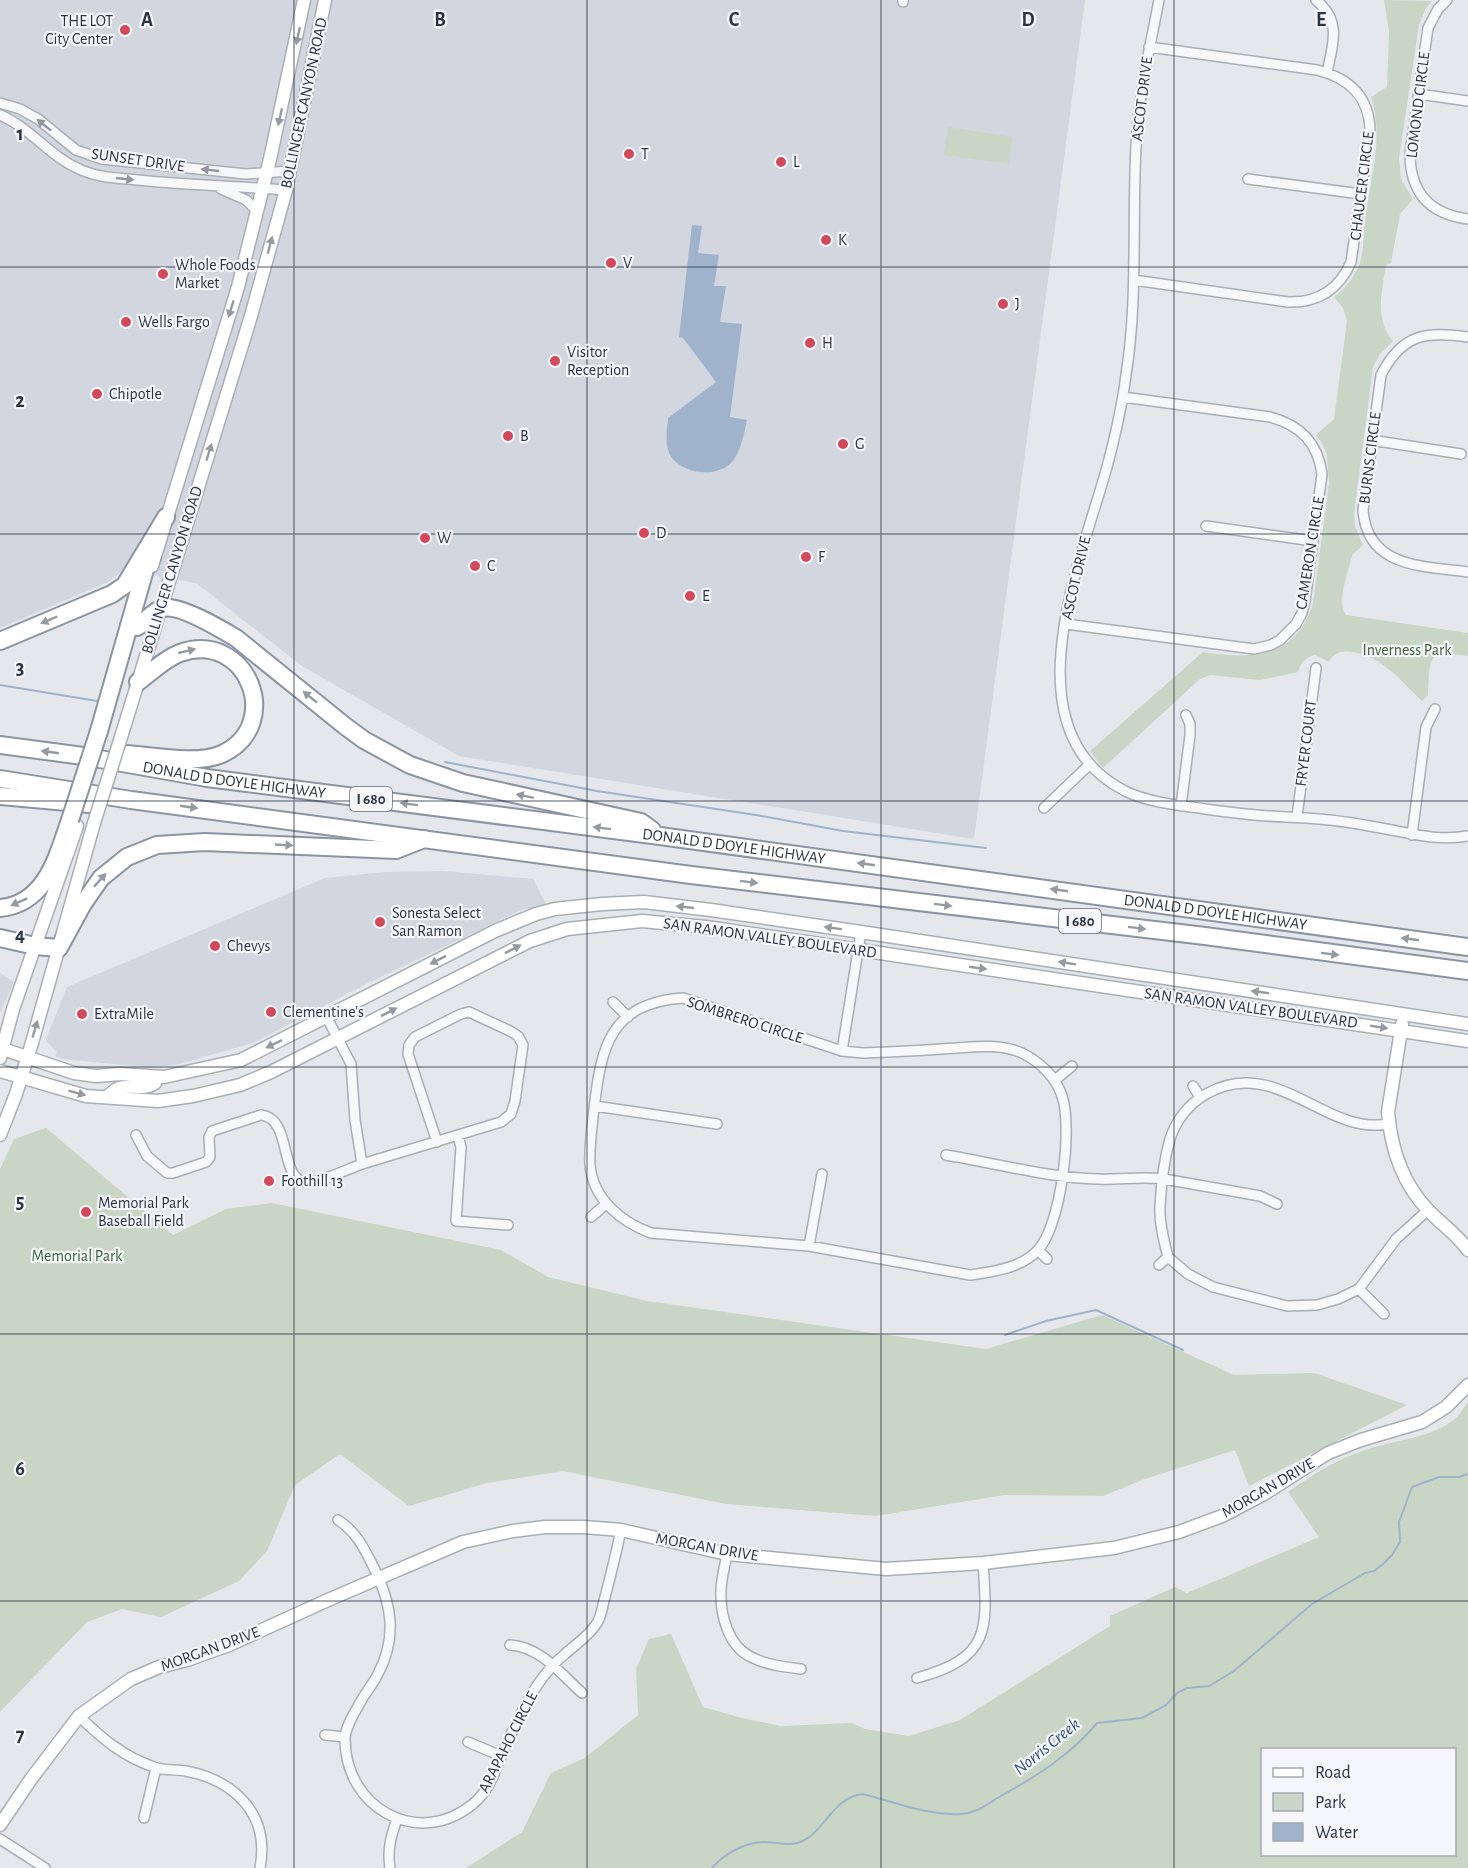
<svg xmlns="http://www.w3.org/2000/svg" width="1468" height="1868" viewBox="0 0 1468 1868" font-family="'Alegreya Sans',sans-serif">
  <style>
    .built { fill: #d2d6de }
    .green { fill: #c9d6c5; fill-rule: evenodd }
    .water { fill: #9fb4cc }
    .lines { fill: none; stroke-linecap: round; stroke-linejoin: round }
    .stream { stroke: #9fb4cc; stroke-width: 2 }
    .street-casing { stroke: #a9aeb7; stroke-width: 12 }
    .secondary-casing { stroke: #a9aeb7; stroke-width: 15 }
    .highway-casing { stroke: #8b94a3; stroke-width: 20 }
    .street { stroke: #f7f8fa; stroke-width: 9 }
    .secondary { stroke: #fff; stroke-width: 12 }
    .highway { stroke: #fff; stroke-width: 16 }
    .secondary-bridge-casing { stroke: #a9aeb7; stroke-width: 15; stroke-linecap: butt }
    .highway-bridge-casing { stroke: #8b94a3; stroke-width: 20; stroke-linecap: butt }
    .secondary-bridge { stroke: #fff; stroke-width: 12 }
    .highway-bridge { stroke: #fff; stroke-width: 16 }
    .oneway { fill: #959aa2 }
    .oneway2 { fill: #9196a0 }
    .grid { fill: none; stroke: #2b3445; stroke-width: 1.5; stroke-opacity: 0.55 }
    .poi-dot { fill: #d1495b; stroke: #f4f6f9; stroke-width: 2 }
    .labels { text-anchor: middle; dominant-baseline: central; stroke-width: 4.5; stroke-linejoin: round; paint-order: stroke }
    .shield { fill: #f4f6f9; stroke: #676e7b; stroke-width: 1.5 }
    .shield-label { font-size: 15px; font-weight: bold; fill: #2b3445 }
    .poi-label { font-size: 16px; fill: #2b3445; stroke: #f4f6f9; text-anchor: start }
    .street-label { font-size: 16px; fill: #2b3445; stroke: #f4f6f9 }
    .park-label { font-size: 16px; fill: #3f6138; stroke: #f4f6f9 }
    .water-label { font-size: 18px; font-style: italic; fill: #34527a; stroke: #f4f6f9 }
    .grid-label { font-size: 20px; text-anchor: middle; font-weight: bold; fill: #2b3445; stroke: #f4f6f9; stroke-width: 4.5; stroke-linejoin: round; paint-order: stroke }
  </style>
  <rect width="100%" height="100%" fill="#e4e7ec"/>
  <path class="built" d="M0,0H1085L974,839L459,756L302,666L196,583L123,570L108,582L0,628Z
    M444,871L533,879L546,904L521,910L370,982L253,1043L175,1065L145,1067L63,1059L55,1056L57,1052L47,1042L46,1039L67,987L325,878L386,872Z
    M0,973L14,982L0,1013Z"/>
  <path class="green" d="M1384,0L1432,1L1425,10L1419,25L1399,158L1401,179L1413,199L1400,214L1391,263L1386,265C1382,290 1374,320 1393,341L1380,354L1373,367L1354,514L1355,526L1363,545L1353,554L1351,559C1348,575 1336,601 1346,615L1468,633V656C1426,650 1430,657 1428,695L1422,701C1400,680 1384,658 1353,652C1343,650 1334,652 1329,662L1315,655C1305,657 1301,663 1298,672L1260,680L1210,675L1200,679L1103,768L1090,751L1203,652C1252,660 1297,658 1313,603L1329,483L1327,455L1322,443L1316,435L1334,419L1347,321L1343,308L1334,297C1346,288 1357,274 1361,259C1364,248 1363,234 1365,222C1369,182 1385,137 1371,97L1387,87L1389,32Z
    M948,127L1012,137L1009,164L944,155Z
    M46,1128L173,1235L226,1209L272,1203L501,1250L548,1277L647,1301L986,1349L1102,1315L1234,1375L1314,1373L1407,1405L1249,1486L1235,1450L1142,1480L1103,1496L1004,1495L876,1516L726,1504L563,1471L487,1483L409,1506L340,1454L295,1485L267,1551L239,1581L161,1617L122,1609L87,1622L0,1712V1169L14,1139Z
    M1468,1402V1868H466L522,1832L551,1773L585,1758L638,1715L636,1669L649,1639L671,1634L703,1707L742,1718L781,1726L851,1723L865,1729L909,1736L960,1720L1110,1626V1616L1175,1587L1187,1593L1319,1537L1288,1492C1312,1475 1337,1459 1365,1450C1393,1440 1435,1438 1457,1417C1461,1413 1464,1407 1468,1402ZM1262,1750H1454V1854H1262Z"/>
  <path class="water" d="M692,225L702,226L698,253L719,255L714,286H726L720,322L742,324L730,417L747,420C744,434 741,452 731,463C716,478 685,474 672,458C664,447 667,431 668,418L716,382L683,338L679,337Z"/>
  <g class="lines">
    <path class="stream" d="M0,685L97,701
      M445,762L597,791L756,815L843,831L986,848
      M1005,1335L1046,1321L1096,1310L1183,1350
      M712,1868C724,1854 745,1842 765,1842C775,1842 788,1846 797,1843C824,1836 831,1797 863,1794C894,1802 929,1816 961,1814C977,1813 986,1805 999,1797C1035,1777 1071,1755 1097,1723L1142,1718L1166,1705L1177,1693L1187,1688L1209,1686L1234,1671L1312,1604L1365,1573L1374,1571L1382,1565L1392,1555L1400,1542L1399,1522L1412,1487L1439,1477H1459L1468,1474"/>
    <g class="street-casing">
      <path id="street" d="M1159,0C1150,48 1138,96 1136,146C1132,222 1138,299 1126,375C1122,406 1115,437 1107,467C1081,561 1007,731 1125,791C1150,803 1178,805 1205,809C1233,813 1259,816 1287,817C1316,818 1346,821 1375,827C1407,832 1435,842 1468,836
        M1316,0C1342,21 1333,44 1327,72
        M1447,0L1438,9L1428,28L1410,153C1410,192 1429,214 1468,219
        M903,2V0
        M1419,94L1468,101
        M0,103L20,109L38,119L76,150L102,159L246,174L290,171
        M0,115C31,128 49,156 79,169C98,178 118,178 138,180C187,185 237,186 286,190
        M1248,179L1361,194
        M221,189L246,200L257,211
        M1134,280L1288,302C1317,303 1339,290 1351,262L1370,130C1369,96 1349,78 1317,70L1149,47
        M1468,337C1425,331 1402,334 1381,375L1363,510C1367,568 1423,566 1468,572
        M1371,440L1461,454
        M1206,526L1313,541
        M1066,624L1254,649L1271,645L1280,640L1296,624L1302,613L1305,601L1322,474C1318,443 1301,425 1270,417L1123,397
        M1181,806L1190,735V724L1186,715
        M1044,808L1090,764
        M1297,817L1316,668
        M1412,835L1426,727L1435,709
        M683,998L842,1051L863,1053C889,1052 915,1051 941,1049C968,1048 997,1042 1022,1053C1040,1062 1056,1077 1062,1096C1073,1127 1061,1226 1038,1250C1022,1268 992,1272 970,1275L809,1246L651,1233C621,1222 593,1199 590,1165C589,1146 592,1127 594,1109C601,1047 610,1003 683,998Z
        M613,1002L628,1017
        M842,1051L861,932
        M1055,1080L1072,1066
        M1193,1086L1200,1097
        M595,1106L717,1124
        M1389,1124C1342,1132 1308,1095 1264,1085C1224,1076 1183,1099 1170,1139C1164,1160 1161,1186 1160,1207C1159,1223 1164,1241 1168,1257L1188,1274L1213,1287L1287,1306L1317,1305L1338,1299L1359,1289L1396,1239L1428,1210
        M136,1135L147,1156L167,1173H173L206,1162L210,1157L209,1137L212,1131L261,1115C292,1118 279,1176 304,1182C316,1185 350,1168 362,1164L355,1120L351,1064L327,1018
        M458,1136L461,1147L456,1221L508,1225
        M946,1155C994,1163 1050,1178 1098,1179C1120,1180 1142,1176 1164,1179L1260,1196L1277,1204
        M362,1164L501,1122L511,1114L515,1101L523,1045L518,1036L510,1031L469,1012L461,1014L415,1037L409,1045L408,1054L437,1142
        M591,1217L606,1204
        M809,1246L822,1174
        M1038,1250L1047,1259
        M1159,1265L1168,1257
        M1359,1289L1384,1314
        M338,1520C357,1532 365,1550 375,1570C392,1605 397,1638 378,1674C373,1684 366,1692 361,1701C355,1712 345,1727 345,1739C345,1808 418,1849 473,1804C489,1791 495,1772 502,1754C509,1738 516,1723 524,1708C534,1688 547,1669 565,1654C576,1644 589,1636 597,1623C601,1617 602,1608 604,1601C610,1578 616,1554 621,1530
        M727,1554C725,1566 721,1579 721,1591C720,1614 728,1646 751,1657C767,1665 784,1667 801,1669
        M510,1645C541,1647 561,1674 582,1693
        M917,1678C990,1658 988,1631 983,1563
        M79,1716C101,1738 124,1757 154,1767C164,1771 176,1769 186,1771C236,1781 270,1815 260,1868
        M325,1735L345,1737
        M468,1742L501,1756
        M144,1818L156,1768
        M0,1839L45,1868
        M390,1868C387,1850 391,1836 397,1819"/>
    </g>
    <g class="secondary-casing">
      <path id="secondary" d="M152,566L238,287L270,159L304,0
        M122,734L251,316L286,190L325,0
        M1402,1024L1388,1112C1391,1148 1403,1184 1428,1210C1441,1224 1457,1234 1468,1250
        M0,1048L74,1073L96,1076L120,1074L164,1077L241,1060L495,931L536,914L555,909L602,904L644,902L711,910L861,932L1468,1024
        M0,1058L13,1009L77,826
        M0,1071L86,1096L158,1101L193,1096L240,1085L271,1072L530,941L567,929L642,921L706,927L1468,1041
        M106,1097C110,1095 115,1089 119,1088C131,1084 143,1091 155,1083V1077
        M0,1135L16,1094L31,1046L94,823
        M0,1825L31,1779L79,1716L131,1679L159,1667L187,1660L229,1645L328,1600L463,1542L513,1531L545,1527H584L621,1530L727,1554L886,1569L983,1563L1114,1548L1179,1532L1222,1516L1264,1494L1328,1453L1361,1440L1422,1422L1446,1407L1468,1385"/>
    </g>
    <g class="highway-casing">
      <g id="highway">
        <path d="M137,627C145,622 154,610 163,608C179,604 221,629 236,638L345,726L364,740L410,765L463,783L641,822L652,830"/>
        <path d="M0,641L112,594L125,585L166,517"/>
        <path d="M99,731L146,566L152,557"/>
        <path id="s1" d="M0,745L83,756L207,778L660,836L1468,947"/>
        <path d="M126,754C153,756 197,765 222,754C285,725 247,629 180,653C164,659 152,672 138,682"/>
        <path d="M0,779L131,800L691,875L1205,936L1468,971"/>
        <path d="M0,796L89,804"/>
        <path d="M0,908C46,904 57,857 70,820"/>
        <path d="M0,938L35,946L59,948L83,904L101,878L127,857L157,845L205,842L396,850L424,839"/>
      </g>
    </g>
    <use href="#street" class="street"/>
    <use href="#secondary" class="secondary"/>
    <use href="#highway" class="highway"/>
    <g class="secondary-bridge-casing">
      <path id="secondary-bridge" d="M94,823L122,734"/>
    </g>
    <g class="highway-bridge-casing">
      <path id="highway-bridge" d="M70,820L99,731"/>
    </g>
    <use href="#secondary-bridge" class="secondary-bridge"/>
    <use href="#highway-bridge" class="highway-bridge"/>
  </g>
  <defs><path id="oneway-solid" d="M-6-.8H1V-3.2L6.5 0L1 3.2V.8H-6Z" transform="scale(1.5)"/></defs>
  <g class="oneway">
    <use href="#oneway-solid" transform="translate(298 36) rotate(102)"/>
    <use href="#oneway-solid" transform="translate(280 117) rotate(103)"/>
    <use href="#oneway-solid" transform="translate(270 245) rotate(-75)"/>
    <use href="#oneway-solid" transform="translate(231 309) rotate(107)"/>
    <use href="#oneway-solid" transform="translate(209 452) rotate(-73)"/>
    <use href="#oneway-solid" transform="translate(49 620) rotate(157)"/>
    <use href="#oneway-solid" transform="translate(187 651) rotate(-13)"/>
    <use href="#oneway-solid" transform="translate(310 697) rotate(-141)"/>
    <use href="#oneway-solid" transform="translate(50 752) rotate(-172)"/>
    <use href="#oneway-solid" transform="translate(525 796) rotate(-168)"/>
    <use href="#oneway-solid" transform="translate(409 804) rotate(-173)"/>
    <use href="#oneway-solid" transform="translate(189 807) rotate(8)"/>
    <use href="#oneway-solid" transform="translate(602 828) rotate(-173)"/>
    <use href="#oneway-solid" transform="translate(284 845) rotate(3)"/>
    <use href="#oneway-solid" transform="translate(866 864) rotate(-172)"/>
    <use href="#oneway-solid" transform="translate(100 880) rotate(-48)"/>
    <use href="#oneway-solid" transform="translate(749 882) rotate(7)"/>
    <use href="#oneway-solid" transform="translate(1059 890) rotate(-172)"/>
    <use href="#oneway-solid" transform="translate(19 902) rotate(156)"/>
    <use href="#oneway-solid" transform="translate(943 905) rotate(7)"/>
    <use href="#oneway-solid" transform="translate(685 907) rotate(-174)"/>
    <use href="#oneway-solid" transform="translate(833 928) rotate(-173)"/>
    <use href="#oneway-solid" transform="translate(1137 928) rotate(7)"/>
    <use href="#oneway-solid" transform="translate(1410 939) rotate(-172)"/>
    <use href="#oneway-solid" transform="translate(513 949) rotate(-27)"/>
    <use href="#oneway-solid" transform="translate(1330 954) rotate(7)"/>
    <use href="#oneway-solid" transform="translate(438 960) rotate(153)"/>
    <use href="#oneway-solid" transform="translate(1067 963) rotate(-171)"/>
    <use href="#oneway-solid" transform="translate(978 968) rotate(8)"/>
    <use href="#oneway-solid" transform="translate(1260 992) rotate(-172)"/>
    <use href="#oneway-solid" transform="translate(389 1012) rotate(-27)"/>
    <use href="#oneway-solid" transform="translate(1379 1027) rotate(9)"/>
    <use href="#oneway-solid" transform="translate(35 1029) rotate(-74)"/>
    <use href="#oneway-solid" transform="translate(274 1044) rotate(154)"/>
    <use href="#oneway-solid" transform="translate(77 1093) rotate(15)"/>
  </g>
  <g class="oneway2">
    <use href="#oneway-solid" transform="translate(44 125) rotate(-141)"/>
    <use href="#oneway-solid" transform="translate(210 170) rotate(-174)"/>
    <use href="#oneway-solid" transform="translate(125 179) rotate(6)"/>
  </g>
  <path class="grid" d="M294,0V1868M587,0V1868M881,0V1868M1174,0V1868M0,267H1468M0,534H1468M0,801H1468M0,1067H1468M0,1334H1468M0,1601H1468"/>
  <g class="poi-dot">
    <circle cx="125" cy="30" r="6"/>
    <circle cx="629" cy="154" r="6"/>
    <circle cx="781" cy="162" r="6"/>
    <circle cx="826" cy="240" r="6"/>
    <circle cx="611" cy="263" r="6"/>
    <circle cx="163" cy="274" r="6"/>
    <circle cx="1003" cy="304" r="6"/>
    <circle cx="126" cy="322" r="6"/>
    <circle cx="810" cy="343" r="6"/>
    <circle cx="555" cy="361" r="6"/>
    <circle cx="97" cy="394" r="6"/>
    <circle cx="508" cy="436" r="6"/>
    <circle cx="843" cy="444" r="6"/>
    <circle cx="644" cy="533" r="6"/>
    <circle cx="425" cy="538" r="6"/>
    <circle cx="806" cy="557" r="6"/>
    <circle cx="475" cy="566" r="6"/>
    <circle cx="690" cy="596" r="6"/>
    <circle cx="380" cy="922" r="6"/>
    <circle cx="215" cy="946" r="6"/>
    <circle cx="271" cy="1012" r="6"/>
    <circle cx="82" cy="1014" r="6"/>
    <circle cx="269" cy="1181" r="6"/>
    <circle cx="86" cy="1212" r="6"/>
  </g>
  <g class="labels">
    <g class="shield">
      <rect x="350" y="787" width="42" height="24" rx="4.5"/>
      <rect x="1059" y="909" width="42" height="24" rx="4.5"/>
    </g>
    <g class="shield-label">
      <text x="371" y="799">I 680</text>
      <text x="1080" y="921">I 680</text>
    </g>
    <g class="poi-label">
      <text x="113" y="21" text-anchor="end">THE LOT<tspan x="113" dy="18">City Center</tspan></text>
      <text x="641" y="154">T</text>
      <text x="793" y="162">L</text>
      <text x="838" y="240">K</text>
      <text x="623" y="263">V</text>
      <text x="175" y="265">Whole Foods<tspan x="175" dy="18">Market</tspan></text>
      <text x="1015" y="304">J</text>
      <text x="138" y="322">Wells Fargo</text>
      <text x="822" y="343">H</text>
      <text x="567" y="352">Visitor<tspan x="567" dy="18">Reception</tspan></text>
      <text x="109" y="394">Chipotle</text>
      <text x="520" y="436">B</text>
      <text x="855" y="444">G</text>
      <text x="656" y="533">D</text>
      <text x="437" y="538">W</text>
      <text x="818" y="557">F</text>
      <text x="487" y="566">C</text>
      <text x="702" y="596">E</text>
      <text x="392" y="913">Sonesta Select<tspan x="392" dy="18">San Ramon</tspan></text>
      <text x="227" y="946">Chevys</text>
      <text x="283" y="1012">Clementine's</text>
      <text x="94" y="1014">ExtraMile</text>
      <text x="281" y="1181">Foothill 13</text>
      <text x="98" y="1203">Memorial Park<tspan x="98" dy="18">Baseball Field</tspan></text>
    </g>
    <g class="street-label">
      <text transform="translate(1142 99) rotate(-83)">ASCOT DRIVE</text>
      <text transform="translate(304 103) rotate(-78)">BOLLINGER CANYON ROAD</text>
      <text transform="translate(1418 105) rotate(-83)">LOMOND CIRCLE</text>
      <text transform="translate(138 160) rotate(8)">SUNSET DRIVE</text>
      <text transform="translate(1362 186) rotate(-83)">CHAUCER CIRCLE</text>
      <text transform="translate(1370 458) rotate(-83)">BURNS CIRCLE</text>
      <text transform="translate(1310 553) rotate(-81)">CAMERON CIRCLE</text>
      <text transform="translate(172 570) rotate(-73)">BOLLINGER CANYON ROAD</text>
      <text transform="translate(1076 578) rotate(-77)">ASCOT DRIVE</text>
      <text transform="translate(1306 743) rotate(-83)">FRYER COURT</text>
      <text stroke="none"><textPath href="#s1" startOffset="237">DONALD D DOYLE HIGHWAY</textPath></text>
      <text stroke="none"><textPath href="#s1" startOffset="741">DONALD D DOYLE HIGHWAY</textPath></text>
      <text stroke="none"><textPath href="#s1" startOffset="1227">DONALD D DOYLE HIGHWAY</textPath></text>
      <text transform="translate(770 938) rotate(8)">SAN RAMON VALLEY BOULEVARD</text>
      <text transform="translate(1251 1008) rotate(8)">SAN RAMON VALLEY BOULEVARD</text>
      <text transform="translate(745 1020) rotate(18)">SOMBRERO CIRCLE</text>
      <text transform="translate(1268 1488) rotate(-30)">MORGAN DRIVE</text>
      <text transform="translate(707 1547) rotate(10)">MORGAN DRIVE</text>
      <text transform="translate(210 1649) rotate(-20)">MORGAN DRIVE</text>
      <text transform="translate(508 1742) rotate(-63)">ARAPAHO CIRCLE</text>
    </g>
    <g class="park-label">
      <text x="1407" y="650">Inverness Park</text>
      <text x="77" y="1256">Memorial Park</text>
    </g>
    <g class="water-label">
      <text transform="translate(1047 1747) rotate(-39)">Norris Creek</text>
    </g>
  </g>
  <g class="grid-label">
    <text x="147" y="26">A</text>
    <text x="440" y="26">B</text>
    <text x="734" y="26">C</text>
    <text x="1028" y="26">D</text>
    <text x="1321" y="26">E</text>
    <text x="20" y="140">1</text>
    <text x="20" y="407">2</text>
    <text x="20" y="674">3</text>
    <text x="20" y="941">4</text>
    <text x="20" y="1208">5</text>
    <text x="20" y="1475">6</text>
    <text x="20" y="1741">7</text>
  </g>
  <rect x="1261" y="1748" width="195" height="108" fill="#f4f6f9" stroke="#a4a8b1" stroke-width="1.5"/>
  <rect x="1273" y="1768" width="30" height="9" fill="#ffffff" stroke="#a4a8b1" stroke-width="1.5"/>
  <text x="1315" y="1778" font-size="18" fill="#2b3445">Road</text>
  <rect x="1273" y="1793" width="30" height="18" fill="#c9d6c5" stroke="#a4a8b1" stroke-width="1.5"/>
  <text x="1315" y="1808" font-size="18" fill="#2b3445">Park</text>
  <rect x="1273" y="1823" width="30" height="18" fill="#9fb4cc" stroke="#a4a8b1" stroke-width="1.5"/>
  <text x="1315" y="1838" font-size="18" fill="#2b3445">Water</text>
</svg>
